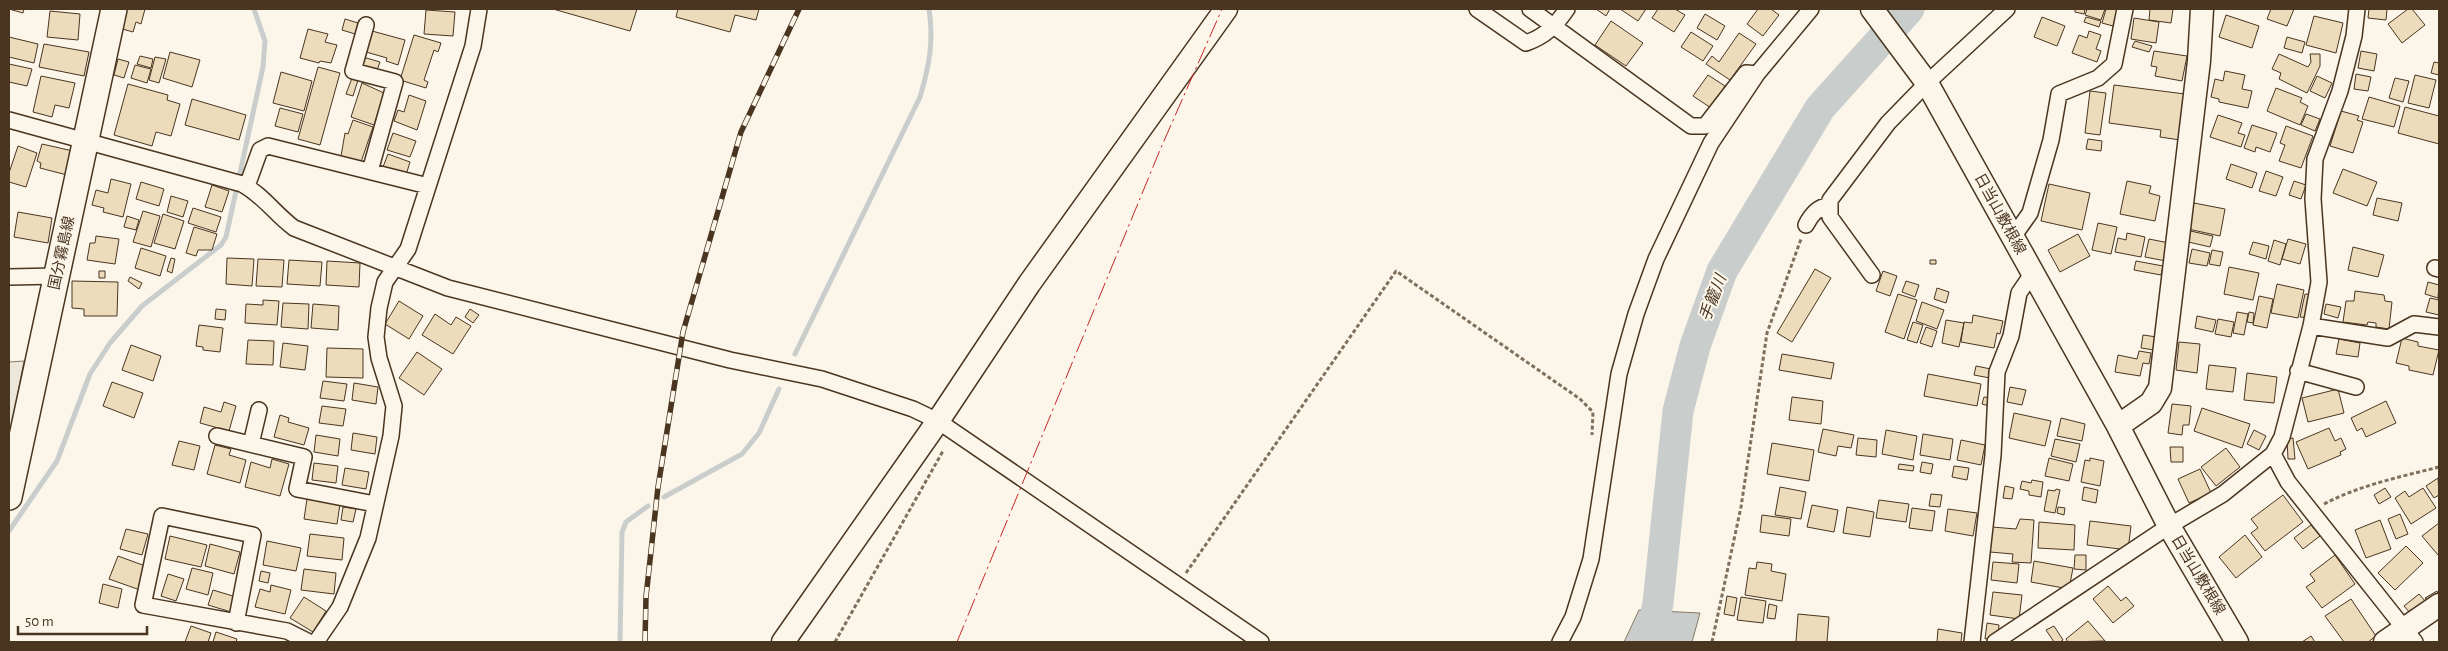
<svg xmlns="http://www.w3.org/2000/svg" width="2448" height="651" viewBox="0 0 2448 651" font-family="'Alegreya Sans','Noto Sans JP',sans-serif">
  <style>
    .parking { fill: #ede7d9; stroke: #887966 }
    .water { fill: #c9cecd; stroke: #887966 }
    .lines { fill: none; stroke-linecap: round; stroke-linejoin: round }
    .stream { stroke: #c9cecd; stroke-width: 5 }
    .river { stroke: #c9cecd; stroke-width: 31 }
    .building { fill: #ecdcbc; stroke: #4a3520 }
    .street-casing { stroke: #4a3520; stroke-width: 18 }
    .secondary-casing { stroke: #4a3520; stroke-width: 25 }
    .primary-casing { stroke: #4a3520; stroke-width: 28 }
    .path { stroke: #7f6f5c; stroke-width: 3; stroke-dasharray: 4 2.5; stroke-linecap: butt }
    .street { stroke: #fbf6e9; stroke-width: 15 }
    .secondary { stroke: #fbf6e9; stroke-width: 22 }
    .primary { stroke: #fbf6e9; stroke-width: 25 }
    .rail-casing { stroke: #4a3520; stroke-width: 5.5 }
    .rail { stroke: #fbf6e9; stroke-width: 4; stroke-dasharray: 11; stroke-linecap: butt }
    .power { stroke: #c62828; stroke-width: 1; stroke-dasharray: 18 4 2.5 4; stroke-linecap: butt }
    .labels { text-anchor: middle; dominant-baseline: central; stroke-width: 4; stroke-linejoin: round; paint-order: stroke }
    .street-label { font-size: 15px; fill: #4a3520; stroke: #fbf6e9 }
    .water-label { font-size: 16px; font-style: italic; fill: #4a3520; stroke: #fbf6e9 }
  </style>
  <rect width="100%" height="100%" fill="#fbf6e9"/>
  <path class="parking" d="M24,361L9,439V362Z"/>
  <path class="water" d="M1639,610L1700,613L1692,642H1624Z"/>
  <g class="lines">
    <path class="stream" d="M795,354L920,97C929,67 934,41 929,9
      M664,497L742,454L759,433L779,389
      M9,531L57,461L90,374L110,343L142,306L221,245L226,237L263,67L265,41L254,9
      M620,642L622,532L626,522L648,506"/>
    <path class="river" d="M1651,642L1658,603L1678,411L1695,346L1722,271L1820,108L1909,9"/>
  </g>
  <path class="building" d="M9,9H24L23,13Z
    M125,9H145L141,24L136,22L133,32L119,28Z
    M553,9H637L630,31Z
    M678,9H759L756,20L735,15L730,32L676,17Z
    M1596,9H1610L1606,16Z
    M1620,9H1646L1638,21Z
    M1658,9H1675L1685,15L1674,32L1652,18Z
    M1758,9H1771L1779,15L1763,36L1747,24Z
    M2075,9H2085L2084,14L2075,12Z
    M2087,9H2105L2101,20L2085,15Z
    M2106,9H2118L2113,26L2102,23Z
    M2150,9H2173L2171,23L2149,20Z
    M2271,9H2294L2287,26L2267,19Z
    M2369,9H2387L2386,20L2368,18Z
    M2408,9H2412L2425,25L2402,43L2388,24Z
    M426,10L455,12L453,36L424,34Z
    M50,11L80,14L78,40L47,37Z
    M1705,14L1725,26L1717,40L1697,28Z
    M2226,15L2259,26L2252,48L2219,37Z
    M2314,16L2343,23L2336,53L2306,45Z
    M2042,17L2065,26L2057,46L2034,37Z
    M2086,17L2101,21L2099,27L2084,22Z
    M2134,18L2159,22L2156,43L2131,39Z
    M345,19L358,23L355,34L342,30Z
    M1611,21L1643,43L1626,66L1595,45Z
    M308,29L328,34L325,42L337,45L331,63L320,61L319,63L300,58Z
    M372,31L405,40L398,65L386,61L387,58L366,52Z
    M2089,31L2101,35L2096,49L2101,51L2097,62L2072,53L2079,35L2087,38Z
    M1691,32L1713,46L1703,61L1681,47Z
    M1739,33L1756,44L1730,80L1706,64L1712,56L1719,62Z
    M414,35L441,43L438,52L434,50L424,80L428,82L426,88L400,80Z
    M9,37L38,44L34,63L9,57Z
    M2287,37L2305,42L2302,53L2284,48Z
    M2135,41L2152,46L2149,52L2132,47Z
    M44,44L89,52L84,76L39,67Z
    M2154,51L2187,56L2182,81L2155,76L2157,67L2151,66Z
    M2361,51L2377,54L2374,71L2358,68Z
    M170,52L200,60L192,87L163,78Z
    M2279,54L2308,67L2311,62L2310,54H2320V66L2307,93L2279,79L2281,73L2272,69Z
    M140,56L153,59L151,68L137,64Z
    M155,57L166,59L159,83L149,80Z
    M363,57L380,62L376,73L360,68Z
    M118,59L129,62L124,78L114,75Z
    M2434,62L2439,63V75L2431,73Z
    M9,64L32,69L27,86L9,82Z
    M135,65L151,69L147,83L131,78Z
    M318,67L340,73L320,145L298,139Z
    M2225,71L2245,75L2242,89L2252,91L2248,108L2219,102V99L2211,97L2215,79L2223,81Z
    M281,72L312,81L304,111L273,103Z
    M2356,74L2371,77L2368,91L2354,89Z
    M1708,75L1725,86L1711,108L1693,96Z
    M2415,75L2436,80L2429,108L2408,103Z
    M41,76L75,83L69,108L55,105L52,117L33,112Z
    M2317,76L2332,83L2325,98L2310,91Z
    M352,78L358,80L353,96L346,94Z
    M2395,78L2409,81L2403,102L2389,98Z
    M362,83L384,93L374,125L351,117Z
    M128,84L168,95L167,100L180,104L171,136L156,132L152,146L114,135Z
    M2114,85L2185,94L2180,140L2160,137L2161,130L2109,123Z
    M2276,88L2302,98L2300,102L2308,106L2300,125L2267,111Z
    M2090,91L2106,93L2100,135L2085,133Z
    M409,95L426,101L417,130L394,121L398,110L404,112Z
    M2369,97L2400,106L2394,127L2362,119Z
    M192,99L246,115L239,140L185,125Z
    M2405,107L2439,116V144L2398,133Z
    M280,108L303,114L298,132L275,126Z
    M2341,111L2359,116L2357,120L2363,122L2353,153L2330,146Z
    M2306,114L2320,119L2315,131L2301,125Z
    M2218,115L2242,123L2238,133L2245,135L2241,147L2210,137Z
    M353,120L373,127L361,162L341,156L345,133L348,134Z
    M2252,125L2277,133L2270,152L2256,147L2255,152L2244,148Z
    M2286,126L2313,136L2301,168L2279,161L2285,145L2280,143Z
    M393,133L416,141L410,157L387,150Z
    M2088,139L2102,141L2101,151L2086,149Z
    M42,144L73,151L67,175L40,168L41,163L37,161Z
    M18,146L37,153L26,187L9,182V173Z
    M388,154L410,162L406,175L383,167Z
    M2231,164L2257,173L2252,188L2226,179Z
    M2343,169L2377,182L2367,206L2333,193Z
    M2266,171L2283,177L2276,196L2259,191Z
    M111,179L131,184L123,217L103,212L104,208L92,205L96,190L108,193Z
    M2127,181L2151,186L2149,193L2160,196L2155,221L2120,214Z
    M2294,181L2306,185L2301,199L2289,195Z
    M141,182L164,189L159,206L136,199Z
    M2049,184L2090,193L2082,230L2041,221Z
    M212,185L229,191L222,212L205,207Z
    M171,196L188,201L183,217L167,212Z
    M2377,198L2402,203L2398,221L2373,215Z
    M2194,203L2225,209L2220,236L2188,229Z
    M193,208L221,217L216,232L188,223Z
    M143,211L160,216L151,247L133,242Z
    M18,212L52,218L48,243L14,237Z
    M163,214L184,221L175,249L154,243Z
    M127,216L139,220L136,230L124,227Z
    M2098,223L2117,227L2111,254L2092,250Z
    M194,227L217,234L212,250H198L196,256L186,253Z
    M2186,230L2213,236L2210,247L2184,241Z
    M2127,233L2145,237L2141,257L2115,252L2118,238L2126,240Z
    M2078,234L2090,256L2060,272L2048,250Z
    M96,236L119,239L115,264L87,260L90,243H95Z
    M2149,239L2169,243L2166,261L2145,257Z
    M2288,239L2306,244L2300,264L2282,259Z
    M2274,240L2286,244L2280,265L2268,261Z
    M2253,242L2269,246L2266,259L2249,254Z
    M2353,247L2384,255L2378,277L2348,270Z
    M141,248L166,256L160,276L135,268Z
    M2192,249L2210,253L2207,266L2189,263Z
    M2212,250L2223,252L2220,266L2209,264Z
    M171,258L175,259L172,273L167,271Z
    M227,258L254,259L252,286L226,284Z
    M258,259L284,260L282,287L256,286Z
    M289,260L322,262L320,286L287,284Z
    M1930,260H1936V264H1930Z
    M327,261L360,263L359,287L326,285Z
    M2136,261L2163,266L2161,275L2134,270Z
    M2229,267L2259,273L2253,300L2224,294Z
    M1815,269L1831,278L1792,342L1777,333Z
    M99,271H105V278H99Z
    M1883,271L1897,276L1890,296L1876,291Z
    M130,277L142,283L139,289L128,281Z
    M72,281L118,282L117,316H84V309L72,308Z
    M1906,281L1919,285L1915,297L1902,292Z
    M2428,282L2439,285L2438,298L2425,294Z
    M2277,284L2304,290L2298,318L2271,313Z
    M1937,288L1949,292L1946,303L1934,299Z
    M2355,291L2384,295L2385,301L2392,302L2389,329L2376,327V323L2368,322L2367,325L2343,322L2346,301H2354Z
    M1898,294L1917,300L1904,339L1885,332Z
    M2305,294L2315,295L2310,318L2300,317Z
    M2259,296L2273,299L2267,328L2253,325Z
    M2430,298L2439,300V315L2426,312Z
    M263,300L279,301L277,325L245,323L246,304L263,305Z
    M399,301L423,316L409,339L385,324Z
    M1922,302L1944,310L1937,329L1916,321Z
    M283,303L309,304L308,329L281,327Z
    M313,304L339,306L338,330L311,328Z
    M2326,304L2341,307L2338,318L2324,314Z
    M216,309L226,310L225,320L215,319Z
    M470,309L479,315L473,323L465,317Z
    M2237,312L2248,314L2244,335L2233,333Z
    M2249,312L2254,313L2253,323L2247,322Z
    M435,314L451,325L456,317L471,326L453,354L422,335Z
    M1973,315L2003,321L2000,334L1997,333L1994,348L1961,342L1964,322L1972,323Z
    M2197,316L2216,320L2213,332L2195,328Z
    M2218,319L2234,322L2231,337L2215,334Z
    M1946,320L1964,323L1959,347L1942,343Z
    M1913,322L1923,325L1917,343L1907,340Z
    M199,325L223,328L220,352L203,350V347L196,346Z
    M1926,327L1937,331L1932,347L1920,343Z
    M2143,335L2157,337L2154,350L2141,348Z
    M2402,338L2418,342V346L2439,350L2433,375L2409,370V366L2396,363Z
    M2339,339L2360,343L2358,357L2336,354Z
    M248,340L274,341L273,365L246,364Z
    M2179,342L2200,344L2197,373L2176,370Z
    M283,343L308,346L305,370L280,367Z
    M131,345L161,356L153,381L122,370Z
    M327,348L363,349V378L326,377Z
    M2139,351L2151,353L2149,364L2143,363L2140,376L2115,372L2118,355L2137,359Z
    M417,352L442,369L424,395L399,378Z
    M1782,354L1834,363L1831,379L1779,370Z
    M2209,365L2236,368L2233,392L2206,389Z
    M1976,366L1991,369L1990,378L1974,375Z
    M2247,373L2277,377L2274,403L2244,400Z
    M1928,374L1981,384L1977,406L1924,396Z
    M323,381L347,384L344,401L320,398Z
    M112,382L143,393L134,418L103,406Z
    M354,383L378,387L376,404L352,400Z
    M2010,387L2026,390L2022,405L2007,402Z
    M2338,389L2344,413L2308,422L2302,398Z
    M1792,397L1823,401L1821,424L1789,420Z
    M1984,397L1991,398L1989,406L1982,404Z
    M2386,401L2396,423L2366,437L2362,428L2357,431L2351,418Z
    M224,402L236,406L229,431L200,423L204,407L221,412Z
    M2172,404L2191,406L2189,425H2183L2182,435L2168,433Z
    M322,406L346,409L343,426L319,423Z
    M2202,408L2250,424L2242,448L2194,431Z
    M2014,413L2051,421L2045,446L2009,438Z
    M280,415L289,418L288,422L309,428L304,445L274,437Z
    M2061,418L2085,424L2082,441L2057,436Z
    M2329,428L2335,441L2341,438L2346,449L2340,452L2341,455L2308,469L2296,442Z
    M1823,429L1854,435L1851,448L1838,446L1836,456L1818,452Z
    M1886,430L1917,436L1913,460L1882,454Z
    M2254,430L2266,436L2259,450L2247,444Z
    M353,433L377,437L375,454L351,450Z
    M1923,434L1953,439L1950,460L1920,455Z
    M316,435L340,439L338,456L314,452Z
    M1858,438L1877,440L1876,457L1856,455Z
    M2293,438L2295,459H2288L2287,439Z
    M2055,439L2080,444L2076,462L2051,456Z
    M1961,440L1985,445L1981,465L1957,460Z
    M179,441L200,446L194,470L172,465Z
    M1772,443L1814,450L1809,481L1767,474Z
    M215,445L231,449L229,455L246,460L240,483L207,474Z
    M2170,447H2183V462H2171Z
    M2226,448L2240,467L2216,486L2201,467Z
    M2049,458L2073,464L2069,481L2045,476Z
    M2090,458L2104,461L2100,486L2081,482L2085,460L2090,461Z
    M272,459L289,464L280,496L245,487L251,462L270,468Z
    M1922,462L1933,464L1931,474L1920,472Z
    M314,463L338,466L336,483L312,480Z
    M1899,464L1914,466L1913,471L1898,469Z
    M1954,466L1969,468L1967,480L1952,477Z
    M345,468L369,472L366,489L342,485Z
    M2200,469L2211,493L2189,503L2178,479Z
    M2438,478L2439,495L2434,498L2426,486Z
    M2032,480L2043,482L2041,497L2029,495V491L2020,489L2022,481L2031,483Z
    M2005,486L2014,488L2012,499L2003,498Z
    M1780,487L1806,492L1801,519L1775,515Z
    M2084,487L2098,490L2096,503L2082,500Z
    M2385,488L2391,497L2379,504L2374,495Z
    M2423,488L2436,508L2411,524L2395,498L2405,491L2409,497Z
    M2056,489L2060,490L2055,513L2044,511L2048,490L2055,491Z
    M1931,494L1942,495L1940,507L1929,506Z
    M2283,495L2303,522L2265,551L2251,533L2258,528L2251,519Z
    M307,499L340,504L337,524L304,519Z
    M1879,500L1909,504L1906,522L1876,518Z
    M1812,505L1838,510L1834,532L1807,527Z
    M343,507L356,509L353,522L341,520Z
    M1847,507L1874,512L1870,537L1843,533Z
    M2058,507L2065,508L2064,515L2057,513Z
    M1912,508L1935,511L1932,531L1909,528Z
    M1948,509L1977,513L1973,536L1945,531Z
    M2400,514L2408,534L2396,539L2388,519Z
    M1762,515L1791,519L1789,536L1760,532Z
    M2020,519L2034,520L2031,563L2012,562L2013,554L1990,552L1992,527L2016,529Z
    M2380,520L2391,549L2366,558L2355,530Z
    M2090,521L2131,526L2128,550L2087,545Z
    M2039,522L2075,525L2074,550L2038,548Z
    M2439,523V554L2438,555L2422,536Z
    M2311,525L2320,536L2303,549L2294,538Z
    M126,529L148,534L142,555L120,549Z
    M310,534L344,538L342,560L307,556Z
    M2245,535L2262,557L2236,578L2219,557Z
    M170,536L207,545L201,567L165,559Z
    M267,541L301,548L296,571L263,565Z
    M210,544L240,552L234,574L205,566Z
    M2406,546L2423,563L2395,590L2378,573Z
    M2075,555H2086V570L2074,569Z
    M2335,555L2355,584L2322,608L2306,587L2315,581L2310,574Z
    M118,556L148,567L140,590L109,579Z
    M2034,561L2073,568L2069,589L2031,582Z
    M1757,562L1772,564L1771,571L1786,574L1782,601L1745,595L1749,568L1756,569Z
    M1993,562L2019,564L2017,583L1991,580Z
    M192,568L213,573L208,595L186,589Z
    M304,569L336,573L334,594L301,590Z
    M261,571L270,573L268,583L259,581Z
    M168,574L184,579L176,601L161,596Z
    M103,584L122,589L118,608L99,603Z
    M271,585L291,590L285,614L255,607L260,589L270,592Z
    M2108,586L2121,601L2126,597L2134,606L2113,623L2093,599Z
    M213,590L236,597L231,612L208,605Z
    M2437,591L2439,597L2430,601L2425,598Z
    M1993,592L2022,595L2019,619L1990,615Z
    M2419,594L2426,602L2411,614L2404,606Z
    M1727,596L1737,598L1734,616L1724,614Z
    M304,597L326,611L313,632L290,618Z
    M1741,597L1766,601L1763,623L1737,620Z
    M2351,599L2376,636L2368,642H2344L2325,616Z
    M1769,604L1777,606L1775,619L1767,618Z
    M1798,614L1829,617L1827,642H1796Z
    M2088,621L2105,641L2068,642L2066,639Z
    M1987,623L1999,625L1998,636L1985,639Z
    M191,626L211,633L208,642H185Z
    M2054,626L2063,640L2060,642H2054L2046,630Z
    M1938,629L1962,633L1961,642H1937Z
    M216,632L237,639L236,642H213Z
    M2311,636L2315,642H2302Z"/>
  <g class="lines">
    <g class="street-casing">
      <path id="street" d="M1477,9L1526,43C1546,36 1556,25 1567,9
        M1530,9L1691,126H1705L1746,73L1757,74
        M2357,9L2354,36L2340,91L2315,159L2313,199L2319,282L2311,326L2282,437L2273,454L2288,482L2415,642
        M366,25L353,71L395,82L370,171
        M9,120L242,184C263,195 275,214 294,228L448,288L730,360L822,379L913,409L938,421L1261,642
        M247,186L260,150L268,146L428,186
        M1806,225C1811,215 1817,207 1828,206
        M2013,237L2030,213L2051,140L2059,94L2098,78L2114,64L2125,9
        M2435,268L2439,269
        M1872,275L1830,217V200L1888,123L1927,83L2007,9
        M9,277L57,276
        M2311,326L2388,338L2414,324L2439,327
        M2298,371L2356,387
        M217,436L304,457L297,489L375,504
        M251,444L259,410
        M236,623L253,535L162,516L143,605L287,631L309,642
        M316,642L340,607L368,538L391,436L394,406L379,358L376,337L379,308L385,282L408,249L473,46L479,9
        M1560,642L1573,617L1591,559L1619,374L1636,314L1656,259L1711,143L1757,74L1811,9
        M1972,642L1993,455L1997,372L2011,336L2019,293L2032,274
        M1995,642L2169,526L2223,494L2273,454"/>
    </g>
    <g class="secondary-casing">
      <path id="secondary" d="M1872,9L1927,83L2118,426L2169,526L2237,642
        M2118,426L2151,403L2160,388L2199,61L2202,9
        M783,642L938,421L1029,284L1226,9
        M2385,642L2439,605"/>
    </g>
    <g class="primary-casing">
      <path id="primary" d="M9,497L114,9"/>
    </g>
    <path class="path" d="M2324,504C2360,485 2400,477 2439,467
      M1186,573L1396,271L1580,399L1593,412L1592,435
      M835,642L943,451
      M1712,642L1741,507L1767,333L1801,239"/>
    <use href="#street" class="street"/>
    <use href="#secondary" class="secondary"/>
    <use href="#primary" class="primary"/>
    <g class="rail-casing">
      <path id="rail" d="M645,642L646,597L658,487L683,332L741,132L799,9"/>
    </g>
    <use href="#rail" class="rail"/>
    <path class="power" d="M957,642L1160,150L1222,9"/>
  </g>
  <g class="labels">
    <g class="street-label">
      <text transform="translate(2000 214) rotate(61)">日当山敷根線</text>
      <text transform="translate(62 253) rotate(-78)">国分霧島線</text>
      <text transform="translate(2198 575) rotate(59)">日当山敷根線</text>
    </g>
    <g class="water-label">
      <text transform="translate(1713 298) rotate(-69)">手籠川</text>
    </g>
  </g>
  <rect width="2448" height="651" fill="none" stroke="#4a3520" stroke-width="20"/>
  <path d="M18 626v8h129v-8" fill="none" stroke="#4a3520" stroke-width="2.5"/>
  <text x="25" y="626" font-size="15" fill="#4a3520" stroke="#fbf6e9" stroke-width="4" paint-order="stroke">50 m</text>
</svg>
